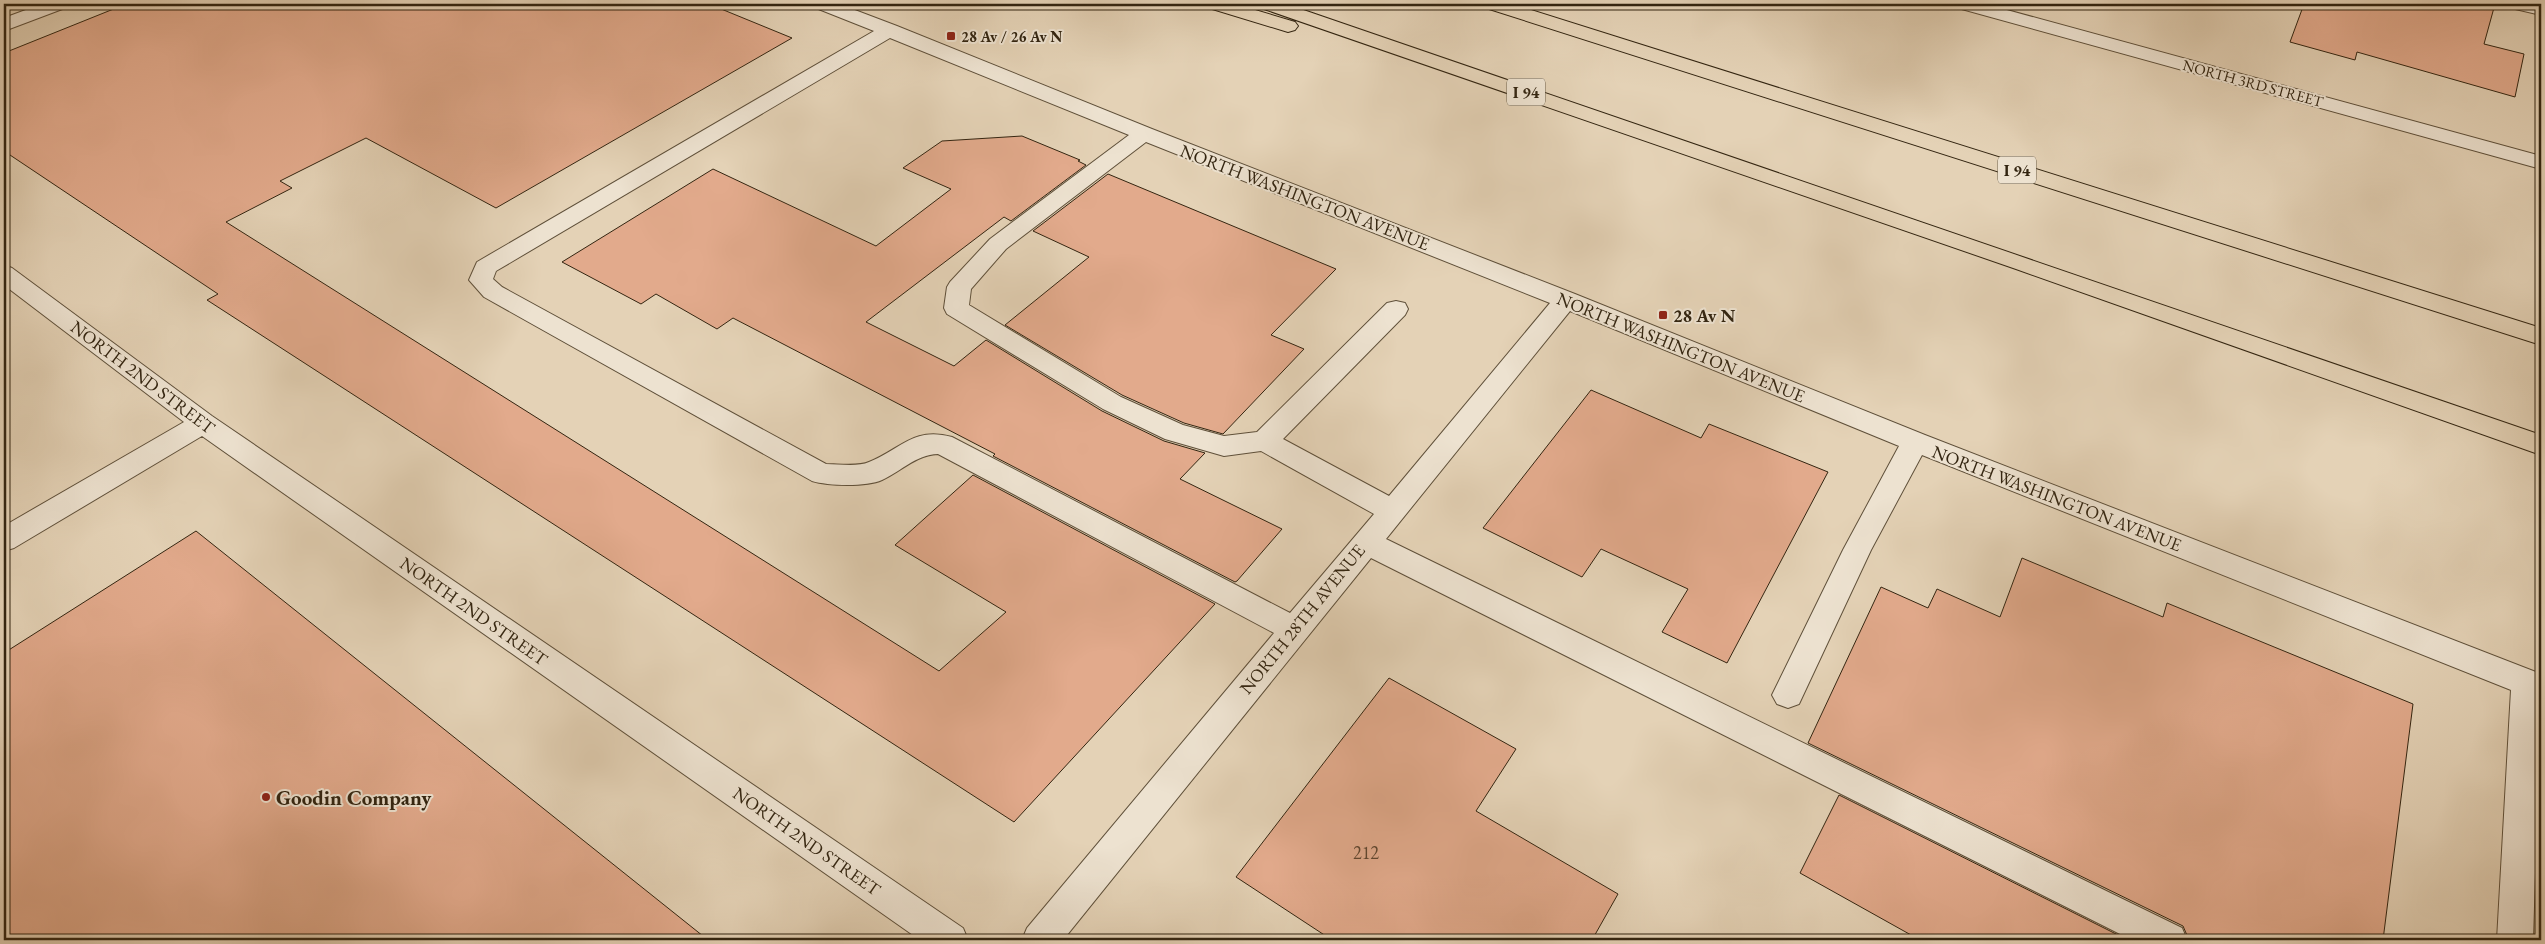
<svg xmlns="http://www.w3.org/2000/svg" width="2545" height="944" viewBox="0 0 2545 944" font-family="'EB Garamond',serif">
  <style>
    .building { fill: #e2aa8c; stroke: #332511 }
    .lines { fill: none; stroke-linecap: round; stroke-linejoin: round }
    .minor-casing { stroke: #5f503a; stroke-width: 2 }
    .highway-casing { stroke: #332511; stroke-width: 2 }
    .minor { fill: #ede2d0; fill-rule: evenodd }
    .highway { fill: #e4d2b6; fill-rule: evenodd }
    .poi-dot { fill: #8f2418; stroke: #ede2d0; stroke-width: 2 }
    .labels { text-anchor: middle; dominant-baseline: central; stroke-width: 4; stroke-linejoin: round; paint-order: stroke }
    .far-poi-label { font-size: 15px; font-weight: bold; fill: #332511; stroke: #ede2d0; text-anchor: start }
    .far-street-label { font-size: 15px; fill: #332511; stroke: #ede2d0 }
    .shield { fill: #ede2d0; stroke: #6b5e4a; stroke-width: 1 }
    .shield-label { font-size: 16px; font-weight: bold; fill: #332511 }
    .street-label { font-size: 18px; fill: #332511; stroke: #ede2d0 }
    .poi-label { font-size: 18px; font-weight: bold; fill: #332511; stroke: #ede2d0; text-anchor: start }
    .near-number-label { font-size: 18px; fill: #5f4630 }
    .near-poi-label { font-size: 21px; font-weight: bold; fill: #332511; stroke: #ede2d0; text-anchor: start }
  </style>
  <rect width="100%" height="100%" fill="#e4d2b6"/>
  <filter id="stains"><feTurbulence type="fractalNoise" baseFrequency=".004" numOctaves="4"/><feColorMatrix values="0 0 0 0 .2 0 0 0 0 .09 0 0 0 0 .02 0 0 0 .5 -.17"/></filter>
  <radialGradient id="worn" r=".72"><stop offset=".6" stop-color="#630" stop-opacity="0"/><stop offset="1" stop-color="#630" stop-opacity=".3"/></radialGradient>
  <path class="building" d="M126,4H709L792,38L496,208L366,138L280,181L292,188L226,222L939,671L1006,612L895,545L973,475L1215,604L1014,822L207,300L218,294L4,151V53Z
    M2304,4H2495L2484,44L2524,54L2515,97L2357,52L2355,60L2290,42Z
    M1022,136L1080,160L1078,161L1086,165L1011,221L1004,217L866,322L954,366L986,340L1102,411L1164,441L1205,453L1180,479L1282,529L1237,581L1235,582L993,456L995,454L733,318L717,329L656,294L641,304L562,262L713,169L876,246L951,189L903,168L942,141Z
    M1108,174L1336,269L1271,335L1304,349L1223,434L1184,423L1122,395L1005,325L1089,257L1033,231Z
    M1591,390L1701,438L1709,424L1828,472L1727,663L1662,632L1688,589L1601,549L1582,577L1483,528Z
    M196,531L708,940H4V653Z
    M2022,558L2163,617L2167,603L2413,704L2383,940H2189L2183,926L1808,743L1881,587L1928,608L1937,589L2000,617Z
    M1389,678L1516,749L1476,811L1618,894L1592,940H1332L1236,877Z
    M1839,795L2128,940H1920L1800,873Z"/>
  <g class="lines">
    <g class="minor-casing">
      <path id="minor" d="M42,4H67L65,8L4,31V18Z
        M814,4H839L897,26L1152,129L1575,294L1925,435L2541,674L2533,940H2497L2511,690L1922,455L1871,550L1799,704L1788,708L1777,704L1772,695L1843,550L1899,446L1570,311L1386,539L2182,928L2187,940H2132L1371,558L1063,940H1022L1027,928L1274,633L938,454C915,455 902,471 882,480C867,487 828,486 812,481L484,297L469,280L477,262L874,31L816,8ZM890,38L1129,135L990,239L950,282L947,287L944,308L947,314L1103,409L1165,439L1224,456L1261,451L1374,514L1290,613L952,437C913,426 900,450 869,462C858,467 839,464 826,464L502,287L493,279L496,271ZM1146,142L1550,303L1389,496L1283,439L1405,315L1408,309L1405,303L1396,301L1387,303L1257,432L1224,436L1183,425L1121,397L969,305L971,289L1006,249Z
        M1956,4H1985L2541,156V169L1958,8Z
        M2509,4H2541V15L2511,8Z
        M4,265L12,268L212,416L963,928L968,940H920L202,436L14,548L4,551V526L184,422L4,285Z"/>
    </g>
    <g class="highway-casing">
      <path id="highway" d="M1207,4H1235L1295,22L1298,26L1295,30L1288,32L1209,8Z
        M1259,4H1286L2541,435V455L2016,269L1261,8Z
        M1484,4H1512L2541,328V345L1486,8Z"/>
    </g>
    <use href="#minor" class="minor"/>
    <use href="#highway" class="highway"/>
  </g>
  <g class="poi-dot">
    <rect x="946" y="31" width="10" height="10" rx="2.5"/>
    <rect x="1658" y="310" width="10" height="10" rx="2.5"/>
    <circle cx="266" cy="797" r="5"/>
  </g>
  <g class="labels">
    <g class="far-poi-label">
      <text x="961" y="36">28 Av / 26 Av N</text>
    </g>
    <g class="far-street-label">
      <text transform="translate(2253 83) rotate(15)">NORTH 3RD STREET</text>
    </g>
    <g class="shield">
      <rect x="1507" y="78.5" width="38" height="27" rx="4"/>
      <rect x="1998" y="156.5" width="38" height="27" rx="4"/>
    </g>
    <g class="shield-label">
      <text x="1526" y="92">I 94</text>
      <text x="2017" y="170">I 94</text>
    </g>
    <g class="street-label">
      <text transform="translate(1305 197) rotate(21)">NORTH WASHINGTON AVENUE</text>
      <text transform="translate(1681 347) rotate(22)">NORTH WASHINGTON AVENUE</text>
      <text transform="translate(143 377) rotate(37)">NORTH 2ND STREET</text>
      <text transform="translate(2057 498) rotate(21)">NORTH WASHINGTON AVENUE</text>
      <text transform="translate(474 611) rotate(35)">NORTH 2ND STREET</text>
      <text transform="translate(1302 619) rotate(-51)">NORTH 28TH AVENUE</text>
      <text transform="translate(807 841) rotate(35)">NORTH 2ND STREET</text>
    </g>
    <g class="poi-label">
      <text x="1673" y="315">28 Av N</text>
    </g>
    <g class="near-number-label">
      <text x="1366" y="852">212</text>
    </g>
    <g class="near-poi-label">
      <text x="276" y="797">Goodin Company</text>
    </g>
  </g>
  <rect width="2545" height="944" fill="none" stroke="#e4d2b6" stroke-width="20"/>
  <rect x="5" y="5" width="2535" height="934" fill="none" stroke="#332511" stroke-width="2.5"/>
  <rect x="10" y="10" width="2525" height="924" fill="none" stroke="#332511"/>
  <rect width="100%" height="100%" filter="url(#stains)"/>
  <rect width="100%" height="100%" fill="url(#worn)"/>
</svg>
